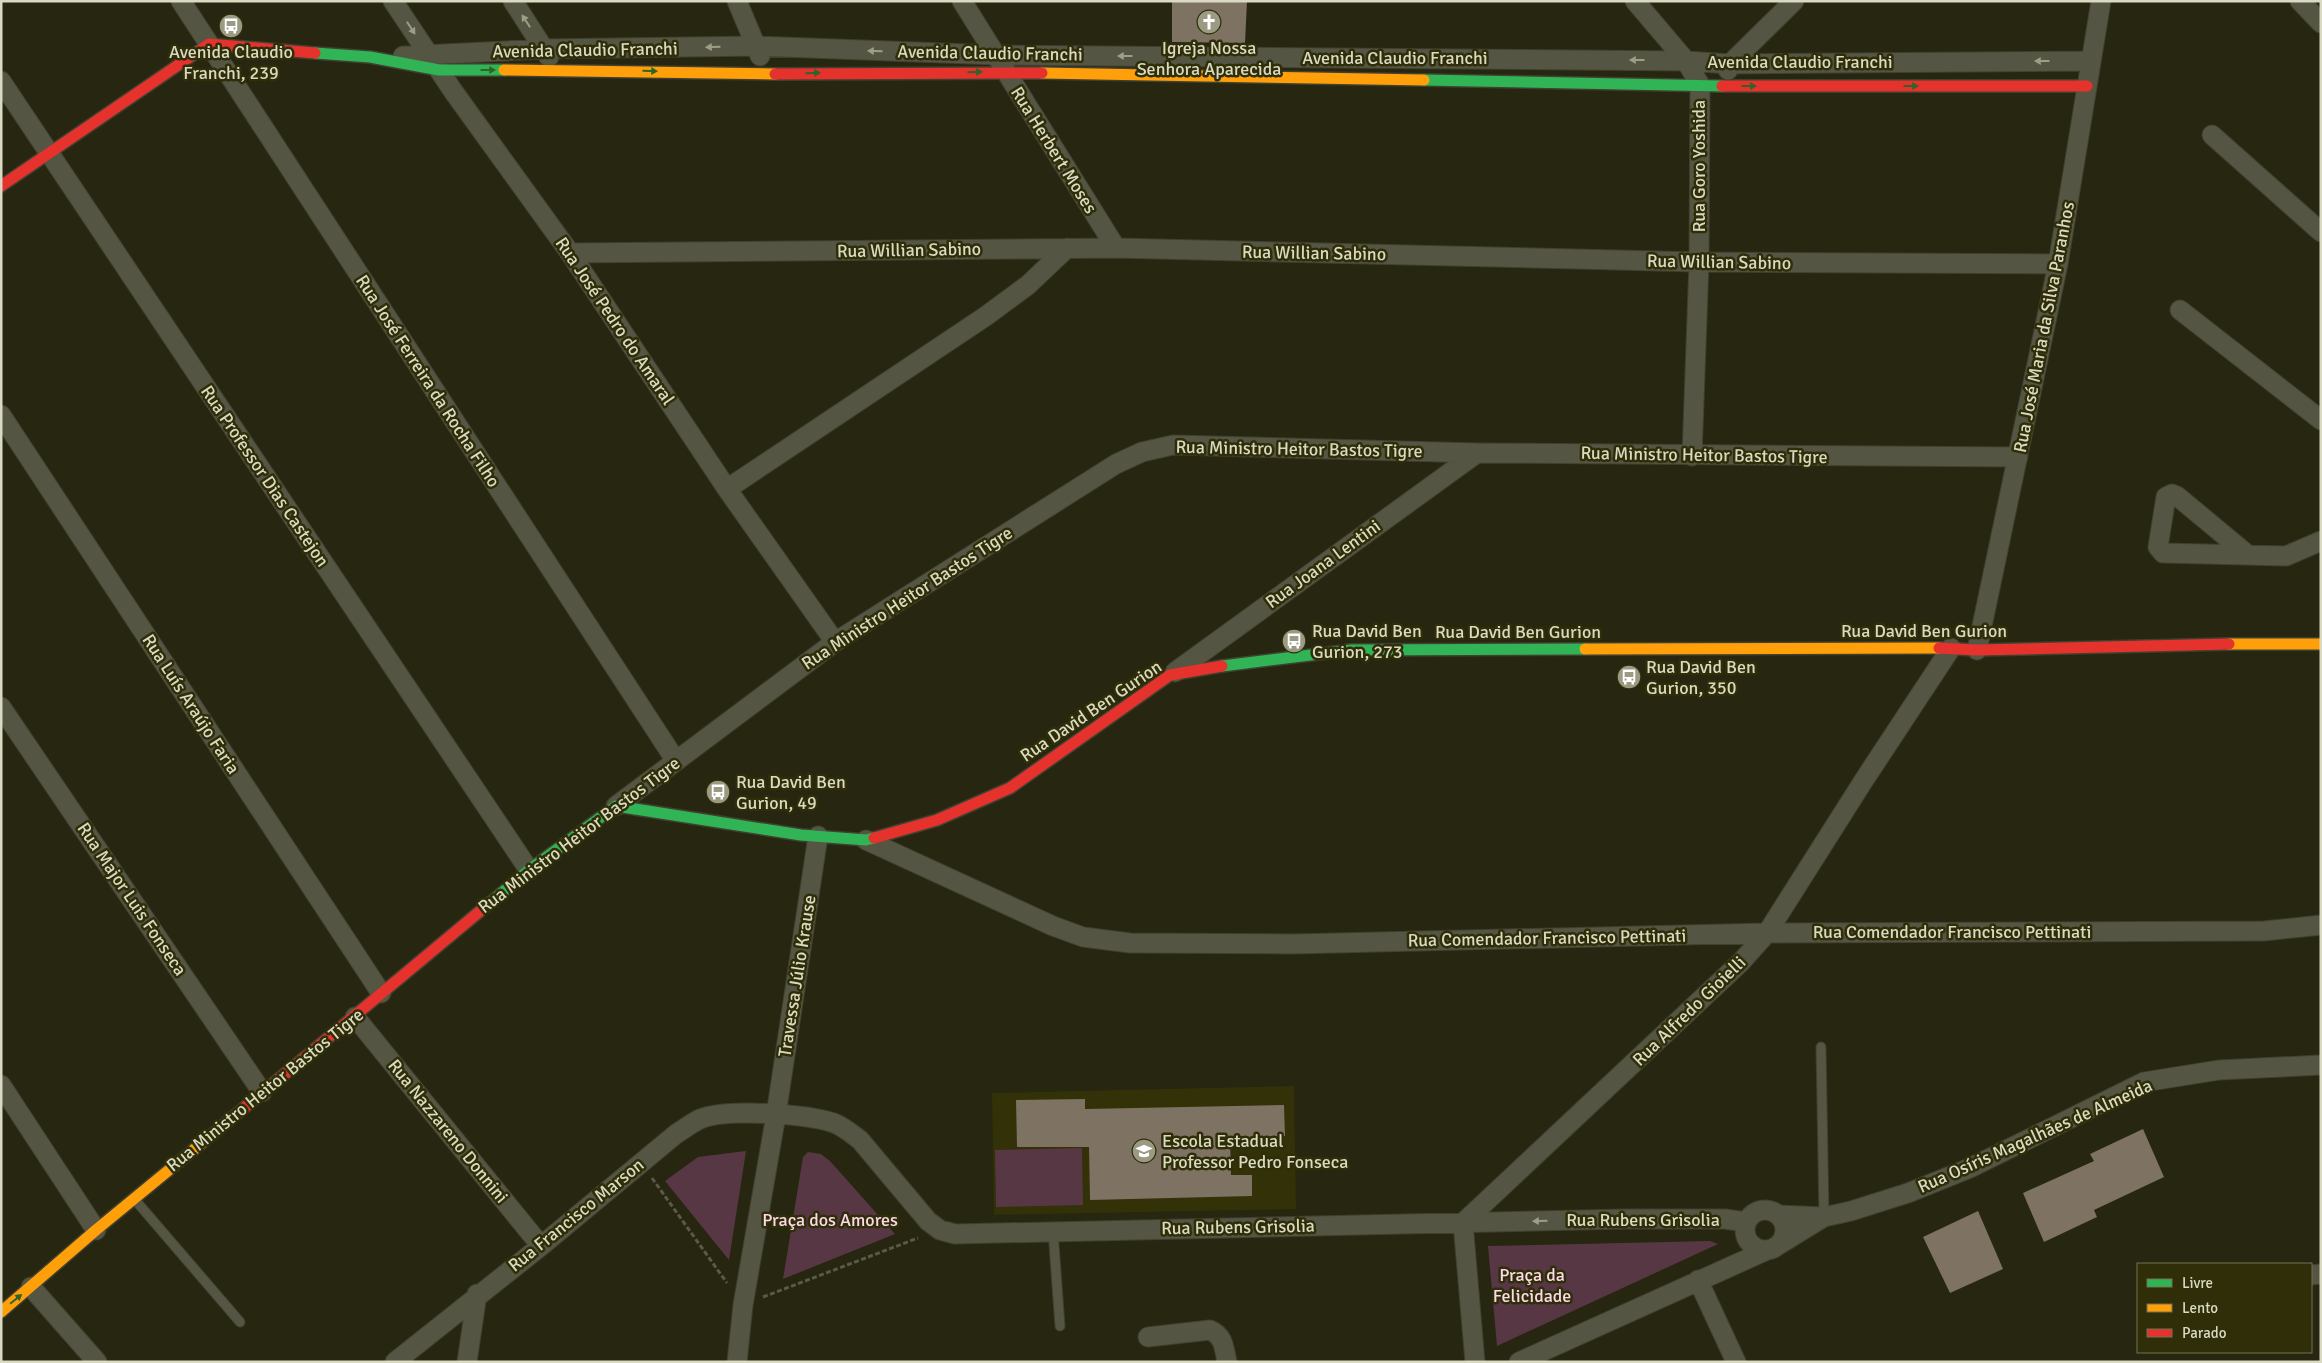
<svg xmlns="http://www.w3.org/2000/svg" width="2322" height="1363" viewBox="0 0 2322 1363" font-family="Signika,sans-serif">
  <style>
    .built { fill: #323107 }
    .green { fill: #573744 }
    .building { fill: #7e7263 }
    .lines { fill: none; stroke-linecap: round; stroke-linejoin: round }
    .lane-casing { stroke: #404030; stroke-width: 11 }
    .street-casing { stroke: #404030; stroke-width: 21 }
    .fast-casing { stroke: #404030; stroke-width: 14 }
    .slow-casing { stroke: #404030; stroke-width: 14 }
    .jam-casing { stroke: #404030; stroke-width: 14 }
    .path { stroke: #5a5a49; stroke-width: 3; stroke-dasharray: 5 2.5; stroke-linecap: butt }
    .lane { stroke: #555543; stroke-width: 9 }
    .street { stroke: #555543; stroke-width: 19 }
    .fast { stroke: #30b455; stroke-width: 11 }
    .slow { stroke: #ff9f0a; stroke-width: 11 }
    .jam { stroke: #e5322d; stroke-width: 11 }
    .oneway { fill: #9e9e88 }
    .oneway2 { fill: #2f6427 }
    .labels { text-anchor: middle; dominant-baseline: central; stroke-width: 5; stroke-linejoin: round; paint-order: stroke }
    .poi-label { font-size: 18px; fill: #d9dac1; stroke: #2f2e09; text-anchor: start }
    .street-label { font-size: 18px; fill: #d9dac1; stroke: #2f2e09 }
    .park-label { font-size: 18px; fill: #fcd8e9; stroke: #2f2e09 }
  </style>
  <rect width="100%" height="100%" fill="#272611"/>
  <path class="built" d="M1294,1086L1296,1209L994,1215L992,1093Z"/>
  <path class="green" d="M1082,1148L1083,1205L996,1207L995,1150Z
    M746,1151L729,1260L665,1181L698,1157Z
    M808,1152L821,1154L830,1161L895,1234L783,1279L803,1157Z
    M1710,1241L1718,1244L1497,1346L1488,1246Z"/>
  <path class="building" d="M1172,1H1247L1245,43L1172,42Z
    M1085,1099V1109L1284,1105L1285,1136L1230,1138L1231,1175H1252V1196L1090,1200L1089,1147H1017L1016,1100Z
    M2143,1129L2164,1177L2094,1210L2097,1217L2044,1242L2023,1193L2094,1161L2090,1154Z
    M1978,1211L2003,1269L1950,1293L1923,1237Z"/>
  <g class="lines">
    <g class="lane-casing">
      <path id="lane" d="M1821,1047L1824,1217
        M136,1201L240,1322
        M1053,1231L1060,1326"/>
    </g>
    <g class="street-casing">
      <path id="street" d="M181,1L676,761
        M393,1L453,91L570,253L727,489L835,642
        M513,1L549,57
        M737,1L760,56
        M962,1L1116,248
        M1635,1L1686,61L1700,85L1699,262L1692,456
        M2300,1L2321,23
        M403,56L543,49L758,46L997,55L1686,61L1730,64L2091,61
        M1728,70L1730,64L1794,1
        M1,81L529,870
        M2212,135L2321,232
        M570,253L1116,248L1699,262L2058,264
        M2180,310L2321,420
        M1,415L381,993
        M727,489L986,316L1028,285L1067,248
        M2248,555L2177,496L2172,494L2166,497L2158,547L2163,553L2286,556L2321,541
        M1977,650L2058,264L2101,1
        M1175,672L1477,453
        M1,707L262,1092
        M616,806L835,642L1116,464L1142,452L1173,445L1477,453L2018,457
        M866,840L1053,926L1083,937L1130,943L1293,944L1767,933L2264,931L2321,925
        M355,1017L541,1246
        M1,1085L96,1230
        M1745 1230a20 20 0 1 1 40 0a20 20 0 1 1-40 0Z
        M1778,1215L1824,1217L1851,1211L1908,1193L1970,1168L2144,1082L2219,1070L2321,1065
        M1780,1244L1824,1217
        M2311,1275L2321,1274
        M1698,1280L1736,1362
        M31,1287L97,1362
        M1148,1337L1210,1330C1224,1336 1224,1348 1227,1362
        M395,1362L541,1246L676,1134C684,1129 692,1123 700,1119C726,1108 807,1114 834,1123C844,1127 852,1134 860,1140L928,1221L940,1230L955,1234L1625,1219H1725L1746,1222
        M467,1362L477,1294
        M737,1362L743,1305L776,1115L818,836
        M1475,1362L1463,1223L1741,962L1767,933L1864,780L1951,648
        M1519,1362L1765,1251"/>
    </g>
    <g class="fast-casing">
      <path id="fast" d="M315,53L370,57L439,70H504
        M1424,80L1722,86
        M1222,666L1351,650L1585,649
        M491,902L529,870L616,806L801,835L866,840L874,838"/>
    </g>
    <g class="slow-casing">
      <path id="slow" d="M504,70L775,74
        M1042,73L1424,80
        M2229,644H2321
        M1585,649L1939,648
        M1,1312L96,1230L220,1128"/>
    </g>
    <g class="jam-casing">
      <path id="jam" d="M775,74L1042,73
        M1722,86H2087
        M1,186L209,44L315,53
        M1939,648L1977,650L2229,644
        M874,838L937,820L1010,788L1170,675L1222,666
        M220,1128L491,902"/>
    </g>
    <path class="path" d="M652,1178L727,1283
      M763,1297L918,1238"/>
    <use href="#lane" class="lane"/>
    <use href="#street" class="street"/>
    <use href="#fast" class="fast"/>
    <use href="#slow" class="slow"/>
    <use href="#jam" class="jam"/>
  </g>
  <defs><path id="oneway-solid" d="M-6-.8H1V-3.2L6.5 0L1 3.2V.8H-6Z" transform="scale(1.25)"/></defs>
  <g class="oneway">
    <use href="#oneway-solid" transform="translate(526 21) rotate(-123)"/>
    <use href="#oneway-solid" transform="translate(411 28) rotate(57)"/>
    <use href="#oneway-solid" transform="translate(713 47) rotate(179)"/>
    <use href="#oneway-solid" transform="translate(875 51) rotate(-178)"/>
    <use href="#oneway-solid" transform="translate(1125 56) rotate(-180)"/>
    <use href="#oneway-solid" transform="translate(1637 60) rotate(-180)"/>
    <use href="#oneway-solid" transform="translate(2042 61) rotate(180)"/>
    <use href="#oneway-solid" transform="translate(1540 1221) rotate(179)"/>
  </g>
  <g class="oneway2">
    <use href="#oneway-solid" transform="translate(488 70)"/>
    <use href="#oneway-solid" transform="translate(650 71) rotate(1)"/>
    <use href="#oneway-solid" transform="translate(975 72) rotate(-1)"/>
    <use href="#oneway-solid" transform="translate(813 73) rotate(-1)"/>
    <use href="#oneway-solid" transform="translate(1749 86)"/>
    <use href="#oneway-solid" transform="translate(1911 86)"/>
    <use href="#oneway-solid" transform="translate(16 1299) rotate(-39)"/>
  </g>
  <defs>
    <g id="church-disc" transform="scale(1.25)"><circle r="9.5" fill="#9b9b83" stroke="#2f2e09"/><path d="M-1.2-6h2.4v3.5h3.3v2.4h-3.3V6h-2.4V-.1h-3.3v-2.4h3.3Z" fill="#fff"/></g>
    <g id="bus-disc" transform="scale(1.25)"><circle r="9.5" fill="#9b9b83" stroke="#2f2e09"/><path d="M-5-6H5V4H4V6H2V4H-2V6H-4V4H-5ZM-3.5-4V0h7V-4ZM-3.5 1.2v1.5H-2V1.2ZM2 1.2v1.5H3.5V1.2Z" fill="#fff"/></g>
    <g id="school-disc" transform="scale(1.25)"><circle r="9.5" fill="#9b9b83" stroke="#2f2e09"/><path d="M0-5L7-2L0 1L-7-2ZM-4 1L0 2.5L4 1V4Q0 6-4 4Z" fill="#fff"/></g>
  </defs>
  <g fill-rule="evenodd">
    <use href="#church-disc" x="1209" y="22"/>
    <use href="#bus-disc" x="231" y="26"/>
    <use href="#bus-disc" x="1294" y="641"/>
    <use href="#bus-disc" x="1629" y="677"/>
    <use href="#bus-disc" x="718" y="792"/>
    <use href="#school-disc" x="1144" y="1151"/>
  </g>
  <g class="labels">
    <g class="poi-label">
      <text x="1209" y="48" text-anchor="middle">Igreja Nossa<tspan x="1209" dy="21">Senhora Aparecida</tspan></text>
      <text x="231" y="52" text-anchor="middle">Avenida Claudio<tspan x="231" dy="21">Franchi, 239</tspan></text>
      <text x="1312" y="631">Rua David Ben<tspan x="1312" dy="21">Gurion, 273</tspan></text>
      <text x="1646" y="667">Rua David Ben<tspan x="1646" dy="21">Gurion, 350</tspan></text>
      <text x="736" y="782">Rua David Ben<tspan x="736" dy="21">Gurion, 49</tspan></text>
      <text x="1162" y="1141">Escola Estadual<tspan x="1162" dy="21">Professor Pedro Fonseca</tspan></text>
    </g>
    <g class="street-label">
      <text transform="translate(585 50) rotate(-1)">Avenida Claudio Franchi</text>
      <text transform="translate(990 53) rotate(1)">Avenida Claudio Franchi</text>
      <text x="1395" y="58">Avenida Claudio Franchi</text>
      <text x="1800" y="62">Avenida Claudio Franchi</text>
      <text transform="translate(1054 150) rotate(58)">Rua Herbert Moses</text>
      <text transform="translate(1699 166) rotate(-90)">Rua Goro Yoshida</text>
      <text transform="translate(909 250) rotate(-1)">Rua Willian Sabino</text>
      <text transform="translate(1314 253) rotate(1)">Rua Willian Sabino</text>
      <text transform="translate(1719 262) rotate(1)">Rua Willian Sabino</text>
      <text transform="translate(615 321) rotate(56)">Rua José Pedro do Amaral</text>
      <text transform="translate(2044 327) rotate(-79)">Rua José Maria da Silva Paranhos</text>
      <text transform="translate(428 381) rotate(57)">Rua José Ferreira da Rocha Filho</text>
      <text transform="translate(1299 449) rotate(1)">Rua Ministro Heitor Bastos Tigre</text>
      <text transform="translate(1704 455) rotate(1)">Rua Ministro Heitor Bastos Tigre</text>
      <text transform="translate(265 476) rotate(56)">Rua Professor Dias Castejon</text>
      <text transform="translate(1323 564) rotate(-36)">Rua Joana Lentini</text>
      <text transform="translate(907 598) rotate(-33)">Rua Ministro Heitor Bastos Tigre</text>
      <text x="1924" y="631">Rua David Ben Gurion</text>
      <text x="1518" y="632">Rua David Ben Gurion</text>
      <text transform="translate(191 704) rotate(57)">Rua Luís Araújo Faria</text>
      <text transform="translate(1091 711) rotate(-34)">Rua David Ben Gurion</text>
      <text transform="translate(579 835) rotate(-37)">Rua Ministro Heitor Bastos Tigre</text>
      <text transform="translate(132 899) rotate(56)">Rua Major Luis Fonseca</text>
      <text x="1952" y="932">Rua Comendador Francisco Pettinati</text>
      <text transform="translate(1547 938) rotate(-1)">Rua Comendador Francisco Pettinati</text>
      <text transform="translate(797 976) rotate(-81)">Travessa Júlio Krause</text>
      <text transform="translate(1689 1011) rotate(-44)">Rua Alfredo Gioielli</text>
      <text transform="translate(265 1090) rotate(-39)">Rua Ministro Heitor Bastos Tigre</text>
      <text transform="translate(448 1131) rotate(51)">Rua Nazzareno Donnini</text>
      <text transform="translate(2035 1136) rotate(-24)">Rua Osíris Magalhães de Almeida</text>
      <text transform="translate(576 1215) rotate(-39)">Rua Francisco Marson</text>
      <text x="1643" y="1220">Rua Rubens Grisolia</text>
      <text transform="translate(1238 1227) rotate(-1)">Rua Rubens Grisolia</text>
    </g>
    <g class="park-label">
      <text x="830" y="1220">Praça dos Amores</text>
      <text x="1532" y="1275">Praça da<tspan x="1532" dy="21">Felicidade</tspan></text>
    </g>
  </g>
  <rect width="2322" height="1363" fill="none" stroke="#d9dac1" stroke-width="5"/>
  <rect x="2137" y="1263" width="175" height="90" fill="#2f2e09" stroke="#737353"/>
  <rect x="2147" y="1279" width="25" height="8" fill="#30b455" stroke="#737353"/>
  <text x="2182" y="1288" font-size="15" fill="#d9dac1">Livre</text>
  <rect x="2147" y="1304" width="25" height="8" fill="#ff9f0a" stroke="#737353"/>
  <text x="2182" y="1313" font-size="15" fill="#d9dac1">Lento</text>
  <rect x="2147" y="1329" width="25" height="8" fill="#e5322d" stroke="#737353"/>
  <text x="2182" y="1338" font-size="15" fill="#d9dac1">Parado</text>
</svg>
